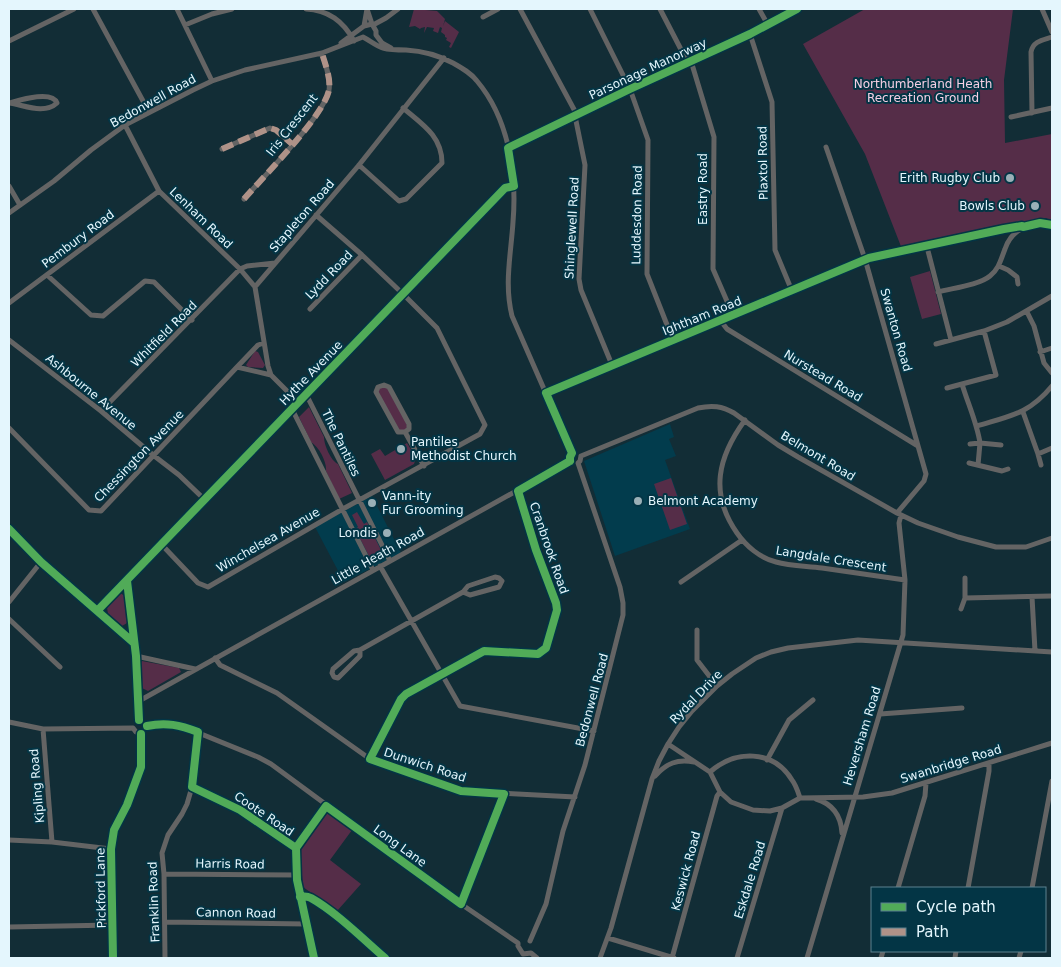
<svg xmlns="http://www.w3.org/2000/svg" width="1061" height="967" viewBox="0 0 1061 967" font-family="'DejaVu Sans',sans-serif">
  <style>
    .built { fill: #023c4d }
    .green { fill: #552d48 }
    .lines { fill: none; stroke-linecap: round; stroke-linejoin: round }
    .minor { stroke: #646464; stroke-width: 5 }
    .quiet { stroke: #af9288; stroke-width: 6; stroke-dasharray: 12 6; stroke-linecap: butt }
    .cycleway-casing { stroke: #033545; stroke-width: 11 }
    .cycleway { stroke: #51ab58; stroke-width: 8 }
    .poi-dot { fill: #9ab0b7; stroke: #033545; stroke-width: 2 }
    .labels { text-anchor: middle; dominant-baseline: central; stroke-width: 4; stroke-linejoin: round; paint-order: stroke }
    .street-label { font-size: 12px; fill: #e4f6fd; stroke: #033545 }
    .park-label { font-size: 12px; fill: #f6cfe4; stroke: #033545 }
    .poi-label { font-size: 12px; fill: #e4f6fd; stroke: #033545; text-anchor: end }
  </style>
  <rect width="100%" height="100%" fill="#122d36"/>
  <path class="built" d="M670,424L674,437L669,439L676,456L665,460L690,529L615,556L584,461Z
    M372,496L401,553L344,582L315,527Z"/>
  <path class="green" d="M414,9L437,11L445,19L443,26L445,21L459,32L451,48L449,47L451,43L446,40L447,38L445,37V35L441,32L442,28L440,27L438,33L433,31L434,28L427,27L424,33L425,27L421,28L420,29L415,26L409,27Z
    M865,9H1013L1004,80L1005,143L1052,134V221L1046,218L1035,220L902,249L865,154L803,44Z
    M930,271L941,314L922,319L910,277Z
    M255,351L258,352L265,365L263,368L248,367L246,365Z
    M378,387H389L409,429L398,432L376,392Z
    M309,407L324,437C324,445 331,461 338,464L352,493L339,499L326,471C327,462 319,447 311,442L299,417Z
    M407,443L416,458L414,464L385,480L371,454L380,449L385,456Z
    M671,478L687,524L670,530L654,484Z
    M357,512L364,524L367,522L383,554L371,560L355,529L358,527L352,515Z
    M120,593L125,596L127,623L122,626L108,614L107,607Z
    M142,661L179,668L181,672L148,691L142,688L140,663Z
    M326,814H330L352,830L330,860L361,884L337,911L303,887L300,852L301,847Z"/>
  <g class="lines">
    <path class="minor" d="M93,9L149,112
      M177,9L212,81
      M306,9C328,10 344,22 354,41
      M367,9L372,24L376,31V35L382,43L391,48
      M520,9L577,115
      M590,9L630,89L648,140L647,274L673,340
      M660,9L688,63
      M759,9L768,25
      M1042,9L1052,32
      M483,17L498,9
      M185,25L212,14L232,9
      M373,25L386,18L398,9
      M364,26L367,9
      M750,34L772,102L775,250L792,291
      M9,41L74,9
      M341,43L364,26L372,24
      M691,61L714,137L713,269L733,315
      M9,103C24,105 44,115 57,103C52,90 20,100 9,103
      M1032,113L1031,52C1033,41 1043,40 1052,37
      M575,116L585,165L579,279L581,290L612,365
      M1011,117L1052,108
      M125,125L159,191L240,269L255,287
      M826,147L865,259L926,474L924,481L897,513
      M508,148L630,89L750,34L797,9
      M222,149L270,128L276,130L292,144
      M359,165L399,201L406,199L442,163C442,136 422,124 403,108
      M9,186L20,205
      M244,199C263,177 324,116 329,90C331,78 325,64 322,53
      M9,213L54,181L91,150L125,125L193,90L212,81L245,70L322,53L363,37C369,40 378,47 383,48C390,50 399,50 406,50C423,51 438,55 453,63C462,68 471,73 477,81C509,119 517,174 513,222C511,254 504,284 512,316L572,453L570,457V461
      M927,247L951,340
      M999,266L1008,270L1017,277L1018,284
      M47,275L91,315L103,316L145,281L154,282L192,320
      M938,292C953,288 979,285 990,276C999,269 1001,259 1005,249C1012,228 1032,221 1052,225
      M9,303L159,191
      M310,309L362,255
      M1027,312L1034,326L1044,363L1052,373
      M720,320L727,329L918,446
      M984,331L996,375L962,384C968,404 977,423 980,443L1001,445
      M9,340L101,411L153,455L179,475L205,500
      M936,344L984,331L1007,322L1052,296
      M1040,352L1052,348
      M237,367L258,345L264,343
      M384,385L389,387L409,424V429L405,432H398L376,392L378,387Z
      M947,388L962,384
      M546,393L865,259
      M306,394L390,561
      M298,402L271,375L268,366L255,287L359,165L444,58
      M292,409L373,570
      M101,411L240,269L247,266L275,263
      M1023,412L1038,454L1052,448
      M745,420C718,457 709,493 737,533C746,546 760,558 776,562C790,566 807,566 822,568C849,572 877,576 905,580
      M977,426C1010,416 1029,414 1052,386
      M9,428L89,510L101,511L237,367L271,375
      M405,432L424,466
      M970,444L980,443L978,465
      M1038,454L1041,465
      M581,456L698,408C712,405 722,406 734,413L778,445L798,457L897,513L918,523L958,537L996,547H1026L1052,538
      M969,463L1002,471L1008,469
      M9,529L41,562L134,643
      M162,545L198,583L208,587L341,510L480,434L485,425L437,328L403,294L362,255L316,215
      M380,566L460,706L594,731
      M965,578V598
      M127,581L136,656L139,720
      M681,582L742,540
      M1032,597L1035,651
      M9,602L41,562
      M961,609L965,598L1052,596
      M98,610L505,188L514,186
      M9,619L60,667
      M697,630V660L717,686
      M360,650V656L338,678L334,677L332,673L333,669L354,651L360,650L463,592L468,586L495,577L499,578L502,581L499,587L470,595L463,592
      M136,656L195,669
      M215,658L220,665L277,693L370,759L461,791L575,797
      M139,701L570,461
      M880,714L962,708
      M9,722L43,729L133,728L136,732L141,734
      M147,726L164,723L179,725L258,757L271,764L461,904L518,943V946L523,954L531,953L537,958
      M43,729L52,842
      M668,744L710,772L720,792L731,802L753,810L770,811L782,808L800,798L863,797L892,793L1052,743
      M370,759L401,699L406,694L484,651L538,654L546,648L557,610L556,603L536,550L518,491
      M767,760L789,720L813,700
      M710,772C735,750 773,749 792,780C796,785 798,792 800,798
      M655,776C667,763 677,759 694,762
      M192,787L240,810L296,848
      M816,799C833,804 841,816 842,833
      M9,840L52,842L111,849
      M164,874L296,875
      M898,888L925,796L926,783
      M968,888L989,771V763
      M1032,888L1052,781
      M300,897C304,896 307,896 311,898C336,912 363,939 385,958
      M461,904L504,794
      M165,922L306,924
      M9,927L113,925
      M608,938L674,958
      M530,941L546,904L563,831L585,765L623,615V603L620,587L578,463L580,461L581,456
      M113,958L111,849L114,830L127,805L141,767V734
      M165,958L164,874L162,853L168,835L182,814L187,804L192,787L198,732
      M314,958L297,880L296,848L326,806
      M600,958L611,928L652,779L659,761L668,744L679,727L692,711L717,686L732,674L756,658L771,652L788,648L858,640L1052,652
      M672,958L717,796L720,792
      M737,958L782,808
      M807,958L903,635L905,580L899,523L901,515
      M881,958L883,951
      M955,958L956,951
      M1019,958L1021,951"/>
    <path class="quiet" d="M222,149L270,128L276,130L292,144
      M244,199C263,177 324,116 329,90C331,78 325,64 322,53"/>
    <g class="cycleway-casing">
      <path id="cycleway" d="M570,461V457L572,453L546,393L869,258L1004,229L1022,226L1023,227L1040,223L1052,225
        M9,529L41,562L134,643
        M127,581L136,656L139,720
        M98,610L505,188L514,186L508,148L630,89L750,34L797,9
        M147,726C166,722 180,725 198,732L192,787L240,810L296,848
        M300,897C304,896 307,896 311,898C336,912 363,939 385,958
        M113,958L111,849L114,830L127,805L141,767V734
        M314,958L297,880L296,848L326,806L461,904L504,794L461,791L370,759L401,699L406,694L484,651L538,654L546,648L557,610L556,603L536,550L518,491L570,461"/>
    </g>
    <use href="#cycleway" class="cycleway"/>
  </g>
  <g class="poi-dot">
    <circle cx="1010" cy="178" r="5"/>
    <circle cx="1035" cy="206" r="5"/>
    <circle cx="401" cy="449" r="5"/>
    <circle cx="638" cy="501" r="5"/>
    <circle cx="372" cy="503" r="5"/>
    <circle cx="387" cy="533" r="5"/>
  </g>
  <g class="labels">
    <g class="street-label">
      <text transform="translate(648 69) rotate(-25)">Parsonage Manorway</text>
      <text transform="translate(153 101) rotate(-29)">Bedonwell Road</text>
      <text transform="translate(292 125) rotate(-52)">Iris Crescent</text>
      <text transform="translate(763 163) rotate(-91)">Plaxtol Road</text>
      <text transform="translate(703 189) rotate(-90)">Eastry Road</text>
      <text transform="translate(637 215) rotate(-89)">Luddesdon Road</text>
      <text transform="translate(302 216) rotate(-49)">Stapleton Road</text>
      <text transform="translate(201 218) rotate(44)">Lenham Road</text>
      <text transform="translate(572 228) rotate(-87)">Shinglewell Road</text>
      <text transform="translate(78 239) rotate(-37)">Pembury Road</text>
      <text transform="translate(329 275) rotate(-46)">Lydd Road</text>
      <text transform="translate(702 316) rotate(-22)">Ightham Road</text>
      <text transform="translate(896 330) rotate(74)">Swanton Road</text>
      <text transform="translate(164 334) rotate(-45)">Whitfield Road</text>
      <text transform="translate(311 373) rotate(-46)">Hythe Avenue</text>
      <text transform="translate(823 376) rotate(31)">Nurstead Road</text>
      <text transform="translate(91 392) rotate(39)">Ashbourne Avenue</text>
      <text transform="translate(341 443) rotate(64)">The Pantiles</text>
      <text transform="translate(139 456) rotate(-46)">Chessington Avenue</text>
      <text transform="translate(818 456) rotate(31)">Belmont Road</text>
      <text transform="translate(268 540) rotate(-30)">Winchelsea Avenue</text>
      <text transform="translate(549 548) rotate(71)">Cranbrook Road</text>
      <text transform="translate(378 556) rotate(-29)">Little Heath Road</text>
      <text transform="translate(831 559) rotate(9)">Langdale Crescent</text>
      <text transform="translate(696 697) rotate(-46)">Rydal Drive</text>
      <text transform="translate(592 700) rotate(-75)">Bedonwell Road</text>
      <text transform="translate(862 736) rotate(-73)">Heversham Road</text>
      <text transform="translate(951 764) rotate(-17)">Swanbridge Road</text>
      <text transform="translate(425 765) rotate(18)">Dunwich Road</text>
      <text transform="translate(37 786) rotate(-95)">Kipling Road</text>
      <text transform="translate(264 814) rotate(34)">Coote Road</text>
      <text transform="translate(400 846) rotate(36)">Long Lane</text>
      <text transform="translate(230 864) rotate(1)">Harris Road</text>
      <text transform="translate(686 871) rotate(-75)">Keswick Road</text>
      <text transform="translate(750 880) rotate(-73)">Eskdale Road</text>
      <text transform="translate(101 888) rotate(-91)">Pickford Lane</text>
      <text transform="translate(154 902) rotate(-92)">Franklin Road</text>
      <text transform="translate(236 913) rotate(1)">Cannon Road</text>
    </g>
    <g class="park-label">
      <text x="923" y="84">Northumberland Heath<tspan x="923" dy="14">Recreation Ground</tspan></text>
    </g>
    <g class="poi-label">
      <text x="1000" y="178">Erith Rugby Club</text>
      <text x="1025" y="206">Bowls Club</text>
      <text x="411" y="442" text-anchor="start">Pantiles<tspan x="411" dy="14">Methodist Church</tspan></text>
      <text x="382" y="496" text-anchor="start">Vann-ity<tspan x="382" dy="14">Fur Grooming</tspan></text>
      <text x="648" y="501" text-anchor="start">Belmont Academy</text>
      <text x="377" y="533">Londis</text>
    </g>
  </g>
  <rect width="1061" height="967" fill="none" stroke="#e4f6fd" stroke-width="20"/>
  <rect x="871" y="887" width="175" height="65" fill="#033545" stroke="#5d828f"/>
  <rect x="881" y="903" width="25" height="8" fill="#51ab58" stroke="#5d828f"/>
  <text x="916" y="912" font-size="15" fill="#e4f6fd">Cycle path</text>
  <rect x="881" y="928" width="25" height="8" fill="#af9288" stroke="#5d828f"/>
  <text x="916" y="937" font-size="15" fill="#e4f6fd">Path</text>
</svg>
